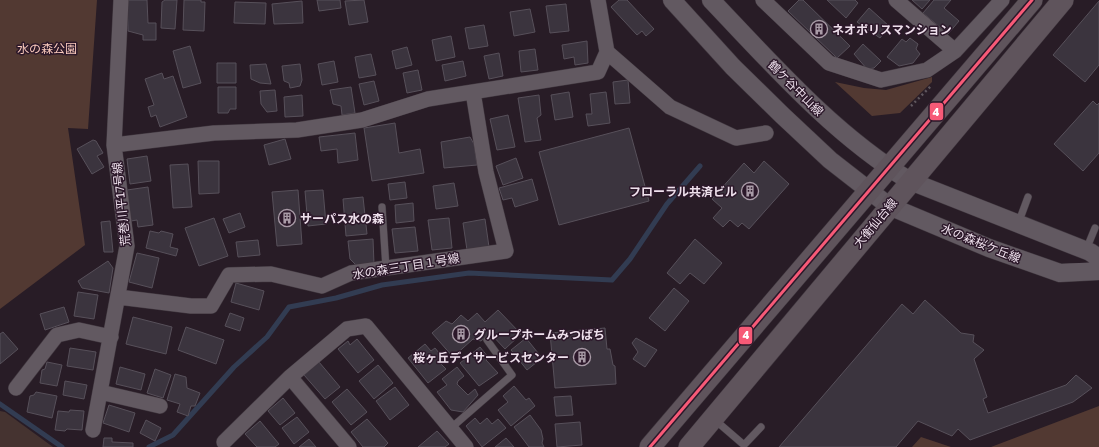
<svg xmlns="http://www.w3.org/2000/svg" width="1099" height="447" viewBox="0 0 1099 447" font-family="'Golos Text','Noto Sans JP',sans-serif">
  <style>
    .green { fill: #453330 }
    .forest { fill: #523932 }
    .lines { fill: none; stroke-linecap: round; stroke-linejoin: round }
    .stream { stroke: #323c52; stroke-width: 5 }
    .building { fill: #3b343e; stroke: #57505a }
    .service-casing { stroke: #40373f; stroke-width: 8 }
    .minor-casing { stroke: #40373f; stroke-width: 16 }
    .tertiary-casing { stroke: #40373f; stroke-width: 19 }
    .secondary-casing { stroke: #40373f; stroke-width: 22 }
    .path { stroke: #5f575e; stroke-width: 2.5; stroke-dasharray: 2 3; stroke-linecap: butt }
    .service { stroke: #625961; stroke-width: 7 }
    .minor { stroke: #625961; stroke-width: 15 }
    .tertiary { stroke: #625961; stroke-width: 18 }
    .secondary { stroke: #5f545c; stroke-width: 21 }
    .bus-1-casing { stroke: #2c182a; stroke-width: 6 }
    .bus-1 { stroke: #f75a77; stroke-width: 3 }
    .labels { text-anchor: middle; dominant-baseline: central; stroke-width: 3; stroke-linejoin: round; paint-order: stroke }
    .poi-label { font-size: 12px; font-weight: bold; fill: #eee0ec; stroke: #2c182a; text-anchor: start }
    .park-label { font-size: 12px; fill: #fbcbbd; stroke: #2c182a }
    .street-label { font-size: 12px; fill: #eee0ec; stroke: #2c182a }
    .line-badge { stroke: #2c182a; stroke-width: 1.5 }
    .badge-label { font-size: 11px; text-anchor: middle; font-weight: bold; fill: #fff }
  </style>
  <rect width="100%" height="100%" fill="#281c26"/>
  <path class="green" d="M0,411L5,412L53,447H0Z"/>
  <path class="forest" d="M0,0H97L88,129L68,128L85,245L0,309Z
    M932,77V82L900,113L872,116L835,82L864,88L886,90Z
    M1099,406V447H991Z
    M921,437L951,447H912Z"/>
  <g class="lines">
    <path class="stream" d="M0,404L62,447
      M149,447L173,435L234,367L267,337L289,307L336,298L382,285L469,273L612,280L630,259L667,204L700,166"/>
  </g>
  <path class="building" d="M127,0H147L148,23H156V40H143V35L128,31Z
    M165,0H177L175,29L161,28L162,2Z
    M184,0H201V2H205L204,31L183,30Z
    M317,0H340L341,8L319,11Z
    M364,0L368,22L349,25L345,1Z
    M619,0H627L654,29L646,36L642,31L637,35L611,7Z
    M799,0H803L850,46L837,58L788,11Z
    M827,0H855L858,3L846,18Z
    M912,0H930L922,9Z
    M934,0H951L944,8L959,21L948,34L923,13Z
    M302,1L303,23L274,24L272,4Z
    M1099,1V65L1085,82L1053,55Z
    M235,2L266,3L265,24L234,23Z
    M566,4L569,31L550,33L546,6Z
    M869,8L889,26L880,38L857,22Z
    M530,9L535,32L514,36L510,12Z
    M484,25L488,46L469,49L465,28Z
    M451,36L455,57L436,61L432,40Z
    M910,38L918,44L916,49L920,54L913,63L899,66L887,57L902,39L906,42Z
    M587,41L588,63L575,65L574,57L564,59L562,45Z
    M863,44L881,61L874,68L867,69L854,54Z
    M190,46L201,83L183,88L173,51Z
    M407,47L412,65L396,69L392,51Z
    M535,49L538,70L521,72L519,51Z
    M499,53L503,76L489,79L484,56Z
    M371,54L376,75L359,78L355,57Z
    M334,61L338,82L322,85L318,64Z
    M463,61L466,76L445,81L442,65Z
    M217,63H236V83H217Z
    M266,64L271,84L260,83L251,79L250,65Z
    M300,64L302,80L300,86L290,88L289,83L284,81L282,66Z
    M418,70L422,90L407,93L403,73Z
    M162,73L164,79L173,76L187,117L160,127L156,115L151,117L148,107L154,105L145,79Z
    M628,80L630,103L615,104L613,82Z
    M374,81L379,101L364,105L359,84Z
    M218,87H236V109H230L228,113H218Z
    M351,87L355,113L342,115L341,106L333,104L330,90Z
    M275,90L277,111L267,112L261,104L260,91Z
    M569,92L573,117L555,120L551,95Z
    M606,92L610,123L588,126L586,114H592L590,94Z
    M302,95L303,116L285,117L284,97Z
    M539,95L541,115L537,118L541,140L525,142L518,98Z
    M1093,101L1097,105L1099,103V153L1083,171L1054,144Z
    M508,115L515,147L497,150L490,119Z
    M395,123L399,153L420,149L424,173L372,181L364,128Z
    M629,128L649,201L559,225L539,152Z
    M355,133L358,160L338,163L337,149L321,151L319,137Z
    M470,137L474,144L477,165L444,168L441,142Z
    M285,139L291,159L269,165L264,145Z
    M93,140L96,141L103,153L97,156L104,167L92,174L77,149Z
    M147,156L151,181L130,184L127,159Z
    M516,158L523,178L503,185L496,166Z
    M198,161H219V193L199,194Z
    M764,161L789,184L749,229L742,223L738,227L730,220L723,227L713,218L722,208L712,199L744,163L754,173Z
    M188,164L192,207L173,208L170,165Z
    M532,179L538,200L515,207L512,198L503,200L499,188Z
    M405,182L407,198L390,200L388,184Z
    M454,183L458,206L436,209L433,186Z
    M148,187L153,225L138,227L137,220L131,221L127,190Z
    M298,190L302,244L277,246L272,192Z
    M323,190L326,224L308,226L305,191Z
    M363,197L367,234L346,236L343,199Z
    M413,203L414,221L396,223L395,205Z
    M240,213L245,227L229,233L223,219Z
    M214,218L228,256L199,266L185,228Z
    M449,218L452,248L432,250L428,220Z
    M485,219L489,247L467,250L463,223Z
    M110,221L113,252H104L101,222Z
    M415,227L418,251L395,253L392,229Z
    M150,231L159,233L161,231L173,234L170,247L178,249L176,256L146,248Z
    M373,239L374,264L356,265L350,259L348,241Z
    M695,239L722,263L704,284L690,273L680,284L667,273Z
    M258,240L260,255L238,257L236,242Z
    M137,253L159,258L152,288L129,282Z
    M108,261L113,268L109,293L82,288L78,281Z
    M236,283L264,291L259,310L231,302Z
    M674,288L689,301L665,331L649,318Z
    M78,292L98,295L94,319L74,316Z
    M925,300L961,333L974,335L973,342L984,350L974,359L987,397L983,399L988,413L1066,385L1076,375L1092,388L1073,402L970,440L958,429L952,436L918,421L896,447H779L902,304L913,314Z
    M64,307L69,322L45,330L40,314Z
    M498,310L521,334L505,349L490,333L481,341L473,339L453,357L432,333L446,321L452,324L461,315L468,321L477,313L485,322Z
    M230,313L244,318L240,331L225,326Z
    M133,317L172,327L166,354L126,344Z
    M186,327L224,340L216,364L178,350Z
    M605,328L607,349H610L613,365L615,366L616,384L555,388L550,333Z
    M3,332L18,349L0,364V334Z
    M526,338L542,358L527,370L511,350Z
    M636,338L657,350L645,367L633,359L638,352L632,343Z
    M357,339L374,360L358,373L338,349L348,341L350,345Z
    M425,344L431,351L435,348L444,359L441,364L446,369L428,383L408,358Z
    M480,347L488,357L486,360L498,373L479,386L460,363Z
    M70,348L96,352L93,370L67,366Z
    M47,362L62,365L57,386L40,383L42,370L45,369Z
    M319,362L340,387L325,399L304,375Z
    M378,365L393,383L374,399L359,381Z
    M120,367L145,374L141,390L116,384Z
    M457,367L464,376L458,381L457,384L468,395L475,389L478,395L463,412L451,410L437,392L447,385L442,379Z
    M155,369L171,375L163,398L147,393Z
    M175,374L186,377L187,388L200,393L195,406H191L188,416L177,412L180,404L167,400Z
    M65,381L87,385L84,399L63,395Z
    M514,386L526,400L529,398L535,406L511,426L498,410L508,402L503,396Z
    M395,387L409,405L390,420L376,401Z
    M347,389L367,412L351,425L332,402Z
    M36,392L57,396L52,418L27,412L30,396L34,395Z
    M571,396L573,415L556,416L554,397Z
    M283,398L295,413L280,425L268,411Z
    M109,405L135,413L129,432L103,423Z
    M70,410L84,411L82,430L67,429L65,431L55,430L58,411L69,412Z
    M530,415L541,430L543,439L542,443L544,447H529L514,427Z
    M297,417L309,432L294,444L282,428Z
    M475,418L480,424L487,418L492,424L498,419L506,428L482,447L466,426Z
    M367,419L388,443L384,447H363L351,432Z
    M146,420L161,428L155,441L140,433Z
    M260,421L279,444L275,447H257L245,434Z
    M580,422L582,445L557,447L555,424Z
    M437,431L449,444L445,447H418Z
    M104,438H112V442L133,443V447H103Z
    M506,438L514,447H495Z
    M309,439L316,447H299Z"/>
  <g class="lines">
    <g class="service-casing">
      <path id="service" d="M382,207L386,268
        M1018,224L1028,197
        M1086,250L1095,228
        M715,420L744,445L761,427
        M451,428L512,375L487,340"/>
    </g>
    <g class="minor-casing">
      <path id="minor" d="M763,0L829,63L881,80L927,70L955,51L1002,0
        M896,0L955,51
        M607,52L670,107L736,138L766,133
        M114,145L214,133L297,130L362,120L428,99L598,72L607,52L598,0
        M118,297L191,306H211L229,275L271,274L322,286L351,273L506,251L486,172L473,92
        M290,377L349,447
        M16,388L57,335L79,330L111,337
        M100,392L160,406
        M93,430L127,246L114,145L121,0
        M224,442L290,377L347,329L366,326L466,447"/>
    </g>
    <g class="tertiary-casing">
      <path id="tertiary" d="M672,0L733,67L782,115L830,160L889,206L989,248L1060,273L1099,271
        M711,0C773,65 833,134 910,181L1090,252L1099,258"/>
    </g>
    <g class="secondary-casing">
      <path id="secondary" d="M650,447L1032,0
        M689,447L1063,0"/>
    </g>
    <path class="path" d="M911,106L932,85"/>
    <use href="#service" class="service"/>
    <use href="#minor" class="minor"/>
    <use href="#tertiary" class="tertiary"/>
    <use href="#secondary" class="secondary"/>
    <g class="bus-1-casing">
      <path id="bus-1" d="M650,447L1032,0"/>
    </g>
    <use href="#bus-1" class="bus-1"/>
  </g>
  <defs>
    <g id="building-ring" transform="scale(0.9)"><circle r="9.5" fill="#2c182a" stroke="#a99ba7" stroke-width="1.5"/><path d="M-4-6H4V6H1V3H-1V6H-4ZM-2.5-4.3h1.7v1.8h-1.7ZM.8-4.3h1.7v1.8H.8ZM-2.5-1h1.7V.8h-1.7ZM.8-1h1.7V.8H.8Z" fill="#a99ba7"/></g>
  </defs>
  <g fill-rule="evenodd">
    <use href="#building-ring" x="819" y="29"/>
    <use href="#building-ring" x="750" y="191"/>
    <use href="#building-ring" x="287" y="218"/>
    <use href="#building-ring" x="461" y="334"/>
    <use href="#building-ring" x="582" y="357"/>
  </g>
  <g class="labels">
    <g class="poi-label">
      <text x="832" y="29">ネオポリスマンション</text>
      <text x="737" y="191" text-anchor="end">フローラル共済ビル</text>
      <text x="300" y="218">サーパス水の森</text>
      <text x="474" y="334">グループホームみつばち</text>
      <text x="569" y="357" text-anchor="end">桜ヶ丘デイサービスセンター</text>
    </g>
    <g class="park-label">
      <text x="47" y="48">水の森公園</text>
    </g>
    <g class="street-label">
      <text transform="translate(796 88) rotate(45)">鶴ケ谷中山線</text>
      <text transform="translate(121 204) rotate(-96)">荒巻川平17号線</text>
      <text transform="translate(875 223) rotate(-50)">大衡仙台線</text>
      <text transform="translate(981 243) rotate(22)">水の森桜ケ丘線</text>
      <text transform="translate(406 266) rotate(-9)">水の森三丁目１号線</text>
    </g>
  </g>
  <g class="line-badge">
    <rect x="929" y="102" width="15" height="19" rx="4" fill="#f75a77"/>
    <rect x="738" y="326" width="15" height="19" rx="4" fill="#f75a77"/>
  </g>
  <g class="badge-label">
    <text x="936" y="116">4</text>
    <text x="746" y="339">4</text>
  </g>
</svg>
